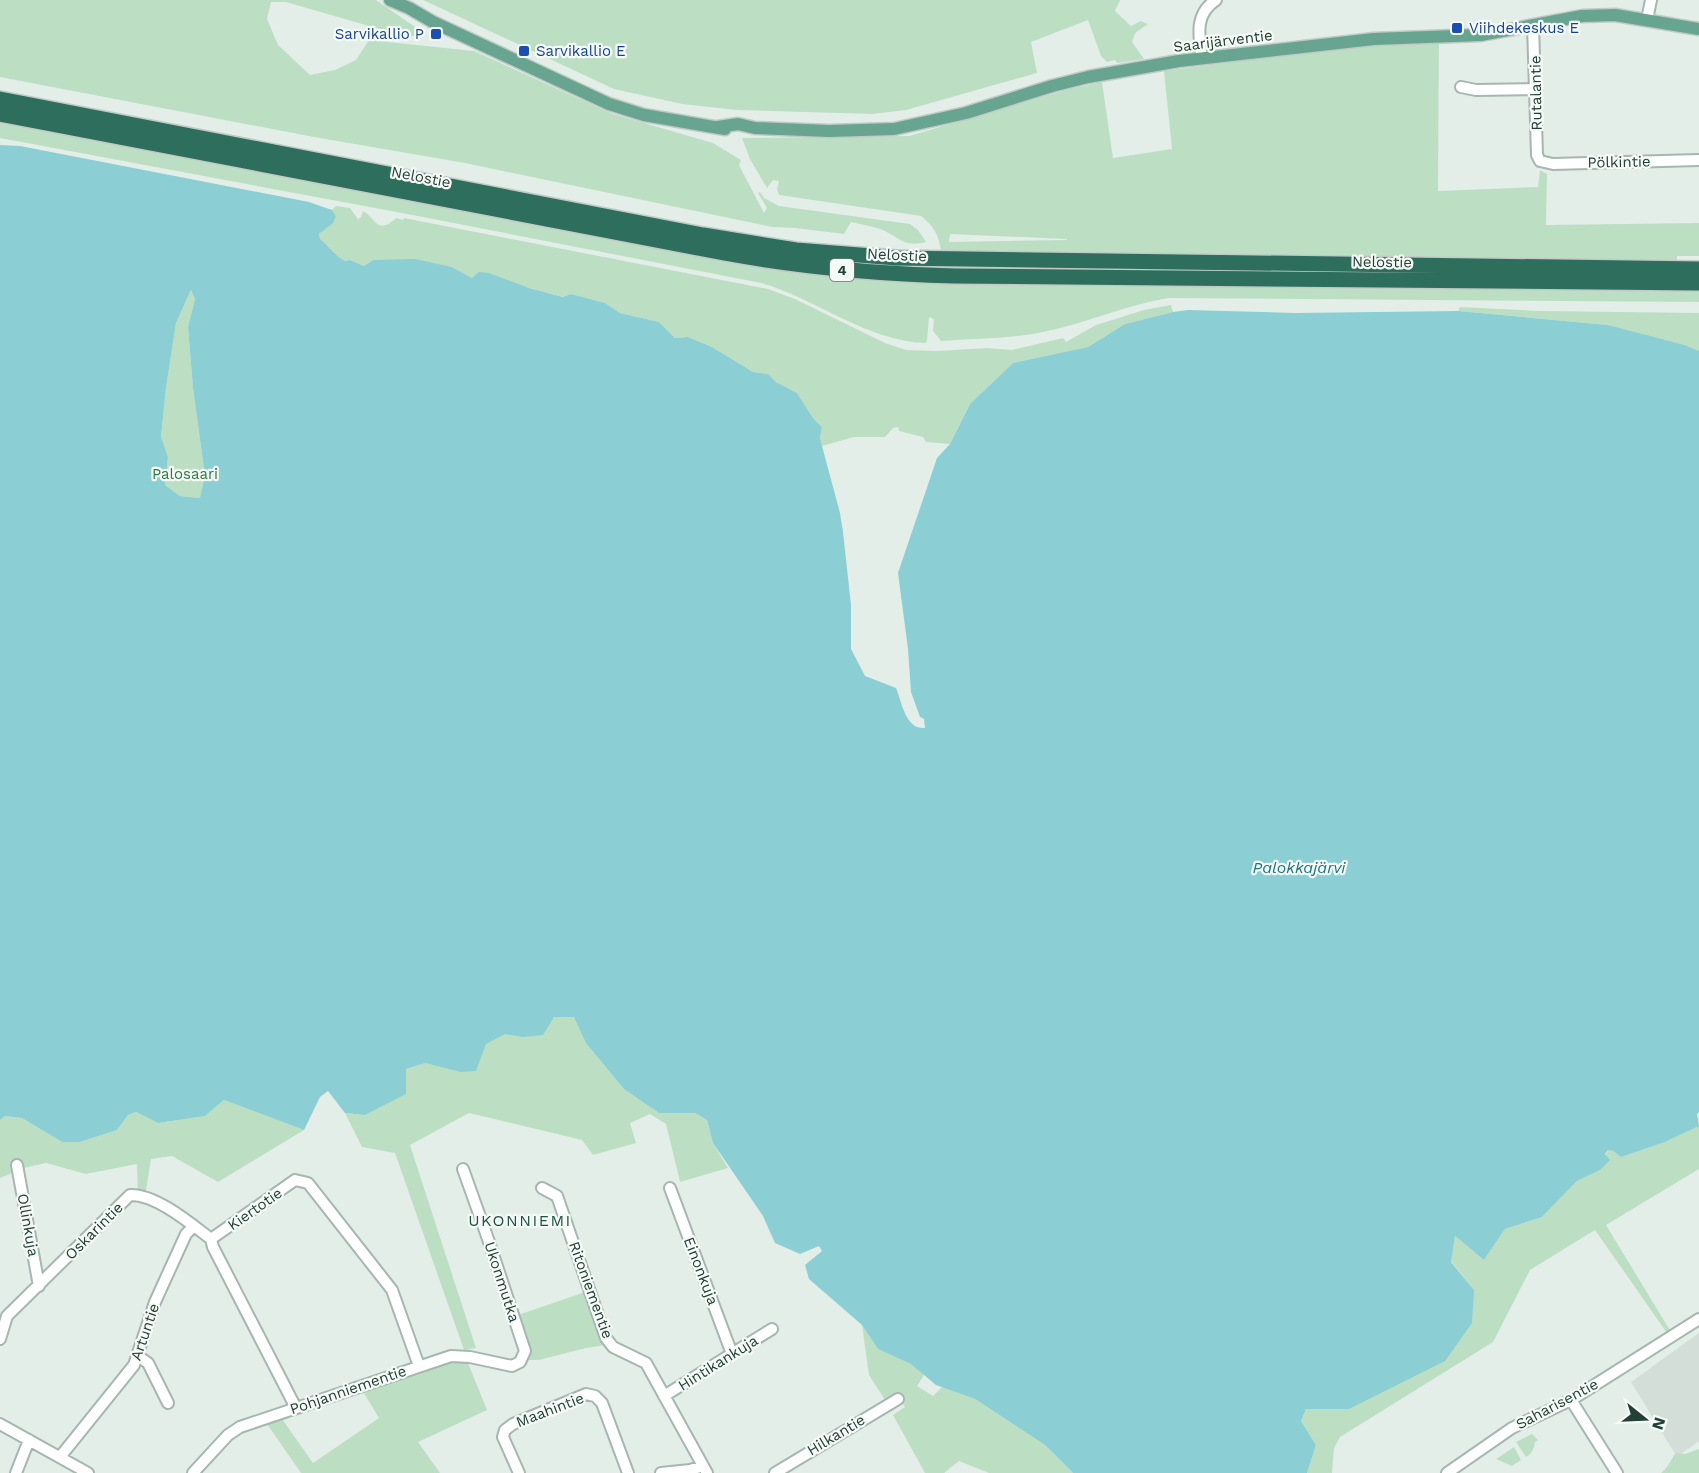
<svg xmlns="http://www.w3.org/2000/svg" width="1699" height="1473" viewBox="0 0 1699 1473" font-family="'Work Sans',sans-serif">
  <style>
    .built { fill: #d2ded7 }
    .green { fill: #bcdfc3; fill-rule: evenodd }
    .water { fill: #8bced4; fill-rule: evenodd }
    .lines { fill: none; stroke-linecap: round; stroke-linejoin: round }
    .minor-casing { stroke: #a6b6b0; stroke-width: 14 }
    .major-casing { stroke: #c1cac7; stroke-width: 15 }
    .highway-casing { stroke: #c1cac7; stroke-width: 18 }
    .minor { stroke: #fff; stroke-width: 10 }
    .major { stroke: #67a590; stroke-width: 12 }
    .highway { stroke: #2d6e5c; stroke-width: 15 }
    .transit-dot { fill: #1a4fb4; stroke: #f5faf7; stroke-width: 2 }
    .labels { text-anchor: middle; dominant-baseline: central; stroke-width: 4.5; stroke-linejoin: round; paint-order: stroke }
    .shield { fill: #f5faf7; stroke: #617870; stroke-width: 1.5 }
    .shield-label { font-size: 14px; font-weight: bold; fill: #224036 }
    .transit-label { font-size: 15px; fill: #164399; stroke: #f5faf7; text-anchor: start }
    .street-label { font-size: 15px; fill: #224036; stroke: #f5faf7 }
    .park-label { font-size: 15px; fill: #2b7943; stroke: #f5faf7 }
    .water-label { font-size: 16px; font-style: italic; fill: #1a757f; stroke: #f5faf7 }
    .neighbourhood-label { font-size: 16px; letter-spacing: 1.5px; fill: #1d5342; stroke: #f5faf7 }
  </style>
  <rect width="100%" height="100%" fill="#e4eee9"/>
  <path class="built" d="M1699,1333V1441L1677,1457L1631,1382Z"/>
  <path class="green" d="M0,0H376L424,33L415,36L400,35L286,2H271L267,19L278,45L310,75L335,70L356,60L369,40L474,51L613,114L713,143L741,160L739,165L764,213L767,208L758,193L760,192L764,198L779,206L910,224L918,230L926,242C902,248 899,236 880,229C871,226 860,224 851,222L844,234L795,228L772,227L465,163L314,137L0,77Z
    M423,0H1120L1115,11L1131,26L1141,21L1148,24L1135,33L1132,42L1144,59L1117,63L1115,60L1107,62L1101,56L1088,20L1031,42L1037,73L906,110L872,114L737,110L682,104L614,89Z
    M1439,41L1438,191L1538,187L1540,170L1547,174L1546,225L1699,223V256H1677V261L941,252C939,234 934,227 921,216L779,195L777,189L779,181L773,180L767,188L750,159L742,138L909,136L1066,90L1102,82L1113,158L1172,149L1164,71L1364,45ZM950,234L1067,239V240L949,242Z
    M0,122L724,261L807,274L862,279L1000,284L1699,291V302L1168,298C1125,305 1085,324 1043,332C1010,339 975,338 941,341L933,331L934,319L929,317L927,341L925,343C866,341 817,299 761,283L402,213L0,138Z
    M336,206L350,208L358,219L361,217L363,211C376,218 377,236 396,218L403,220L404,218L768,289L795,299L885,343L906,350L937,351L987,348L1012,350L1063,338L1066,342L1096,325L1144,310L1171,305L1173,312L1125,324L1088,347L1013,363L970,404L950,444L926,442L923,437L899,431L898,427L893,428L885,437H854L822,446L820,438L822,427L813,418L797,393L776,382L768,374L753,372L712,347L688,337L675,338L659,322L620,313L605,303L571,294L564,297L529,288L472,278L452,267L373,260L364,266L350,260L345,261C335,256 329,246 320,239L319,234L336,216L332,210Z
    M191,290L195,299L188,327L193,388L205,476L201,498L180,496L165,485L168,457L161,438L166,388L176,323Z
    M1460,307L1541,311L1699,313V354L1608,325L1458,311Z
    M571,1003L625,1090L659,1113H695L707,1120L713,1143L728,1168L680,1182L666,1124L650,1114L630,1123L636,1143L593,1155L582,1140L469,1113L410,1145L476,1348L464,1350L395,1153L362,1147L345,1113L365,1115L405,1094L406,1069L425,1063L460,1072L479,1032Z
    M224,1100L304,1130L218,1182L172,1156L151,1159L145,1197L138,1196L137,1164L86,1174L46,1163L24,1168L0,1178V1120L5,1116L22,1118L62,1142H80L117,1130L128,1115L136,1112L158,1123L205,1116Z
    M1699,1126V1169L1606,1225L1671,1332L1667,1333L1595,1230L1530,1270L1493,1342L1340,1437L1334,1448L1332,1473H1307L1316,1445L1301,1421L1306,1409H1349L1474,1290L1451,1261L1455,1236L1484,1260L1505,1229L1542,1217L1577,1181L1600,1170L1608,1150L1613,1151L1621,1157L1665,1142Z
    M585,1292L606,1345L586,1348L539,1360H526L518,1315Z
    M862,1325L878,1349L912,1364L924,1375L917,1386L933,1396L942,1387L975,1399L1045,1445L1073,1473H989L959,1461L944,1473H925L893,1415L905,1407L900,1399L887,1403L869,1375Z
    M453,1362L468,1363L487,1410L418,1442L440,1473H301L267,1424L282,1419L313,1463L379,1418L362,1390L429,1366Z
    M1532,1434L1538,1440L1535,1442C1534,1449 1532,1454 1526,1457L1516,1442Z
    M1514,1447L1521,1460L1512,1466L1496,1459Z
    M1699,1449V1473H1661C1669,1467 1670,1460 1676,1453L1685,1454Z"/>
  <path class="water" d="M0,145L20,146L309,202L332,210L336,216L333,223L319,234L320,239C329,246 335,256 345,261L350,260L364,266L373,260L415,259L452,267L472,278L479,272L489,273L529,288L563,297L571,294L605,303L620,313L659,322L675,338L688,337L712,347L753,372L768,374L776,382L797,393L813,418L822,427L820,438L822,446L840,513L843,532L851,605V649L865,676L896,688C902,703 906,730 925,728L924,719L920,717L911,692L908,649L898,573L937,458L950,444L970,404L1013,363L1088,347L1125,324L1173,312L1188,310L1295,313L1458,311L1608,325L1684,345L1699,351V1112L1697,1114L1699,1126L1665,1142L1621,1157L1613,1151L1608,1150L1605,1154L1610,1160L1600,1170L1577,1181L1542,1217L1505,1229L1484,1260L1455,1236L1451,1262L1474,1290L1472,1323L1445,1361L1349,1409H1306L1301,1421L1316,1445L1307,1473H1073L1045,1445L975,1399L936,1385L911,1364L878,1349L862,1325L809,1279L805,1265L822,1251L819,1246L800,1254L775,1243L763,1216L713,1143L707,1120L695,1113H659L625,1090L586,1043L574,1017H554L543,1035L523,1037L505,1034L486,1044L476,1071L460,1072L425,1063L406,1069V1094L365,1115L345,1113L328,1091L320,1097L304,1130L224,1100L205,1116L158,1123L136,1112L128,1115L117,1130L80,1142H62L22,1118L5,1116L0,1120ZM191,290L195,299L188,327L193,388L205,476L200,498L180,496L165,485L168,457L161,437L166,388L176,323Z"/>
  <g class="lines">
    <g class="minor-casing">
      <path id="minor" d="M1647,20L1651,0
        M1533,25L1537,155L1540,161L1553,164L1699,160
        M1202,58C1199,36 1194,14 1216,0
        M1461,87L1476,90L1536,89
        M17,1165L39,1286
        M542,1188L557,1196L606,1338L613,1347L646,1363L707,1473
        M670,1188L732,1354
        M0,1339L7,1316L130,1195C156,1194 191,1224 211,1239
        M138,1356L148,1363L168,1403
        M664,1396L772,1329
        M1571,1400L1617,1473
        M296,1408L213,1247L211,1239L295,1180L308,1183L392,1290L419,1366
        M0,1424L88,1473
        M60,1457L134,1365L155,1302L186,1234L194,1226
        M16,1473L29,1440
        M193,1473L228,1435L240,1427L451,1356L470,1357L512,1366L520,1362L525,1351L488,1239L463,1169
        M519,1473L503,1437L505,1430L513,1424L586,1394L595,1396L602,1403L628,1473
        M661,1473L690,1470L703,1466
        M775,1473L898,1399
        M1447,1473L1512,1428L1571,1400L1699,1319"/>
    </g>
    <g class="major-casing">
      <path id="major" d="M390,0L409,8L433,22L609,104L644,115L725,129
        M718,127L738,124L755,128L829,131L894,129L966,113L1052,86L1088,77L1179,61L1374,39L1481,35L1582,16L1615,15L1699,29"/>
    </g>
    <g class="highway-casing">
      <path id="highway" d="M0,99L703,235L796,250L897,258L1699,269
        M0,114L724,253C800,267 877,274 955,276L1699,283"/>
    </g>
    <use href="#minor" class="minor"/>
    <use href="#major" class="major"/>
    <use href="#highway" class="highway"/>
  </g>
  <g class="transit-dot">
    <rect x="1451" y="22" width="12" height="12" rx="3"/>
    <rect x="430" y="28" width="12" height="12" rx="3"/>
    <rect x="518" y="45" width="12" height="12" rx="3"/>
  </g>
  <g class="labels">
    <rect class="shield" x="830" y="259" width="24" height="22" rx="4.5"/>
    <g class="shield-label">
      <text x="842" y="270">4</text>
    </g>
    <g class="transit-label">
      <text x="1469" y="28">Viihdekeskus E</text>
      <text x="424" y="34" text-anchor="end">Sarvikallio P</text>
      <text x="536" y="51">Sarvikallio E</text>
    </g>
    <g class="street-label">
      <text transform="translate(1223 41) rotate(-7)">Saarijärventie</text>
      <text transform="translate(1536 93) rotate(-91)">Rutalantie</text>
      <text transform="translate(1619 162) rotate(-1)">Pölkintie</text>
      <text transform="translate(421 177) rotate(11)">Nelostie</text>
      <text transform="translate(897 255) rotate(3)">Nelostie</text>
      <text transform="translate(1382 262) rotate(1)">Nelostie</text>
      <text transform="translate(255 1209) rotate(-35)">Kiertotie</text>
      <text transform="translate(28 1225) rotate(80)">Ollinkuja</text>
      <text transform="translate(94 1231) rotate(-45)">Oskarintie</text>
      <text transform="translate(701 1271) rotate(69)">Einonkuja</text>
      <text transform="translate(502 1282) rotate(72)">Ukonmutka</text>
      <text transform="translate(591 1290) rotate(70)">Ritoniementie</text>
      <text transform="translate(145 1332) rotate(-71)">Artuntie</text>
      <text transform="translate(718 1363) rotate(-32)">Hintikankuja</text>
      <text transform="translate(348 1390) rotate(-19)">Pohjanniementie</text>
      <text transform="translate(1557 1404) rotate(-28)">Saharisentie</text>
      <text transform="translate(550 1410) rotate(-21)">Maahintie</text>
      <text transform="translate(836 1435) rotate(-31)">Hilkantie</text>
    </g>
    <g class="park-label">
      <text x="185" y="474">Palosaari</text>
    </g>
    <g class="water-label">
      <text x="1299" y="867">Palokkajärvi</text>
    </g>
    <g class="neighbourhood-label">
      <text x="520" y="1220">UKONNIEMI</text>
    </g>
  </g>
  <g transform="translate(1645 1419) rotate(108)" stroke="#f5faf7" stroke-width="4.5" paint-order="stroke">
  <path d="M0-4.5L10 22L0 15L-10 22Z" fill="#224036"/>
  <text y="-9" font-size="16" font-weight="bold" text-anchor="middle" fill="#224036">N</text>
  </g>
</svg>
